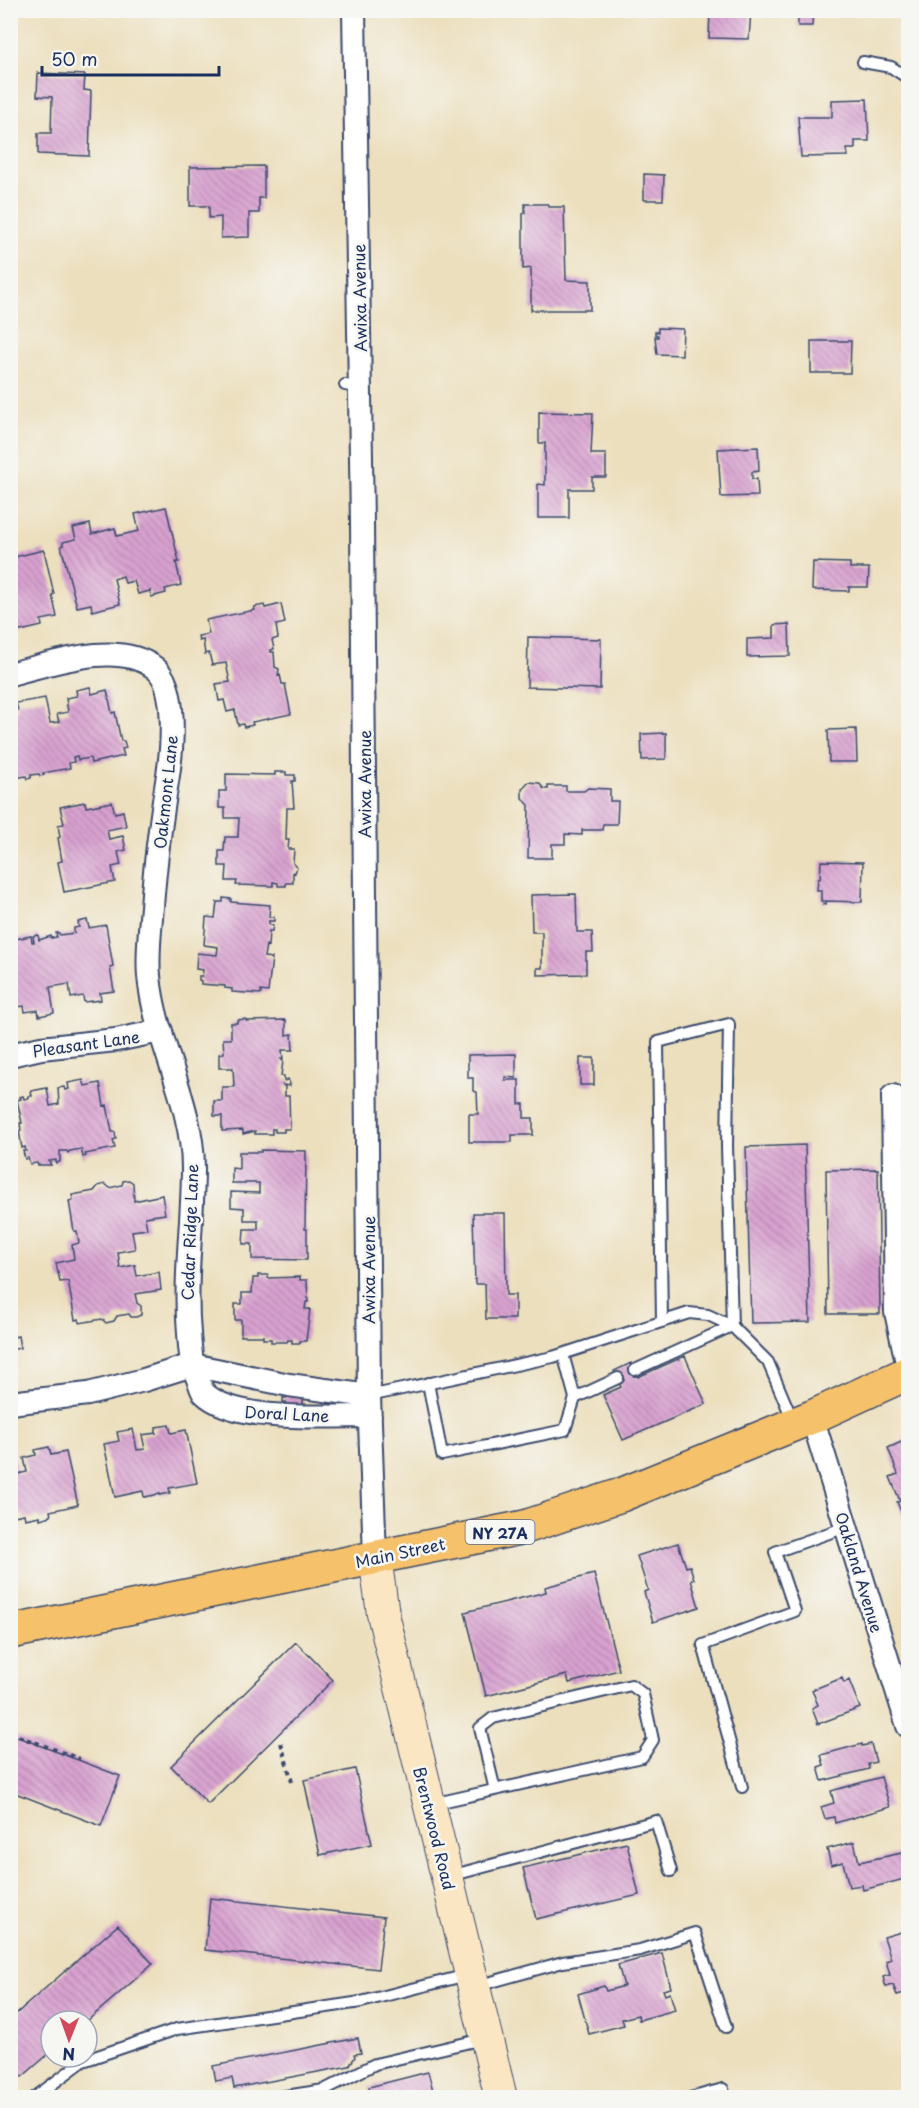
<svg xmlns="http://www.w3.org/2000/svg" width="919" height="2108" viewBox="0 0 919 2108" font-family="'Playpen Sans',sans-serif">
  <style>
    .building { fill: url(#building-back-hatch) }
    .lines { fill: none; stroke-linecap: round; stroke-linejoin: round }
    .lane-casing { stroke: #3a496c; stroke-width: 14 }
    .street-casing { stroke: #3a496c; stroke-width: 26 }
    .secondary-casing { stroke: #3a496c; stroke-width: 34 }
    .primary-casing { stroke: #3a496c; stroke-width: 36 }
    .path { stroke: #3a496c; stroke-width: 4; stroke-dasharray: 4.5 4.5; stroke-linecap: butt }
    .lane { stroke: #fff; stroke-width: 10 }
    .street { stroke: #fff; stroke-width: 22 }
    .secondary { stroke: #fbe6c4; stroke-width: 32 }
    .primary { stroke: #f5c16b; stroke-width: 33 }
    .labels { text-anchor: middle; dominant-baseline: central; stroke-width: 5; stroke-linejoin: round; paint-order: stroke }
    .shield { fill: #f6f6f2; stroke: #5d6b8a; stroke-width: 1.5 }
    .shield-label { font-size: 15px; font-weight: bold; fill: #1b2f5e }
    .street-label { font-size: 16px; fill: #1b2f5e; stroke: #f6f6f2 }
  </style>
  <defs>
    <pattern id="building-back-hatch" width="6" height="6" patternUnits="userSpaceOnUse" patternTransform="scale(1.5)"><rect width="6" height="6" fill="#d9a2d0"/><path d="M-1 5l2 2M0 0l6 6M5-1l2 2" fill="none" stroke="#af84ac"/></pattern>
  </defs>
  <rect width="100%" height="100%" fill="#f6f6f2"/>
  <filter id="ink" filterUnits="userSpaceOnUse"><feTurbulence type="fractalNoise" baseFrequency=".0167" numOctaves="2"/><feDisplacementMap in="SourceGraphic" scale="12" xChannelSelector="R" yChannelSelector="G"/><feConvolveMatrix kernelMatrix="1 2 1 2 8 2 1 2 1" color-interpolation-filters="sRGB"/></filter>
  <filter id="wash" filterUnits="userSpaceOnUse"><feTurbulence type="fractalNoise" baseFrequency=".008" numOctaves="4" result="noise"/><feDisplacementMap in="SourceGraphic" scale="24" xChannelSelector="R" yChannelSelector="G"/><feGaussianBlur stdDeviation="1.35" result="paint"/><feColorMatrix in="noise" values="0 0 0 0 0 0 0 0 0 0 0 0 0 0 0 0 0 1.4 0 .05"/><feComposite in="paint" operator="in"/></filter>
  <g filter="url(#wash)">
    <rect width="100%" height="100%" fill="#ecdfbd"/>
    <g id="blocks">
      <path class="building" d="M710,10H751L749,39L709,38Z
        M798,10H813L812,26H798Z
        M38,73L85,75L84,90L91,91L89,156L38,154V133H51L52,97L37,96Z
        M867,99L869,141H855V149H847L848,156L801,157L798,117H832V100Z
        M264,166V198H259V213H249V237L221,238V217L209,218V206H190V167Z
        M644,174L664,175L663,200H644Z
        M525,204H548V207H564L566,280L590,281V310H531V268L523,269V214L525,213Z
        M658,328L683,329L682,355L657,354L655,337H658V335H655V332H658Z
        M811,341H851L850,373H811Z
        M539,412L593,413L591,454H606V477H592V489H569V518H538V484L545,485V443H539Z
        M758,447L759,471L752,472V479H757L758,496L721,497L718,449Z
        M166,507L179,562H176L181,585L165,589L166,593L151,597L150,591L138,594L134,581L125,583L123,576L114,579L120,604L92,611L91,604L77,607L61,546L63,545V542L76,539L73,528L90,524L92,534L115,528L117,536L139,531L135,514Z
        M44,550L54,594L52,595L57,617L41,620L42,626L16,632L10,609V558Z
        M813,562L850,563V568H869L868,587H849V591L812,590Z
        M281,604L285,623L276,625L278,638L272,640L274,649L271,650V652H274L275,667L279,669L278,676L280,675L282,684H285L291,714L252,722L253,725L244,727L243,724L238,725L235,710L227,712L224,700L219,701L216,684L230,682L226,663L212,665L209,653L205,654L203,640L199,641L198,636L209,634L206,620L255,610L254,607L264,605L265,608Z
        M789,624L790,656L747,657V639L774,638V625Z
        M528,637L601,639L600,689L527,687Z
        M90,687L92,694L107,690L112,713L115,712L121,741H124L126,748L122,749L124,756L91,763L90,758L78,760L77,756L73,757L74,762L69,763L70,768L43,773L44,775L40,776L39,774L31,775V778L27,779L26,776L15,778L14,771L10,772V711L18,710L16,703L45,698L50,723L59,722L57,714L68,712L66,698L77,696L76,690Z
        M856,729L857,762H829L828,730Z
        M666,733V759L642,760L641,734Z
        M275,772H286V775H295V781H292L294,808H287L286,840H289L288,849H294L293,863L297,867L295,873L293,872V883H286V886H278V883L273,882V886L236,885L237,881H226L227,866H219V851H224L225,837H238L239,818H225V808H219V791H226V774L275,775Z
        M528,782L539,783L544,789H548V786H566V791H584L588,788L610,789V801H618L617,824H603L602,830H582V835L565,834V844H552V858H528L529,805L522,798V789Z
        M85,802L86,807L112,802L115,813L123,811L126,826L107,830L109,839L123,836L126,850L118,852L121,865L112,867L115,882L64,892L58,862L62,861L58,838L60,837L58,825L64,824L60,807Z
        M821,861L863,862L862,902L826,901V904H823L824,901H821V890H817L818,879H820Z
        M576,894L577,932H592L593,952H586V974L537,975V968H542V932H532L531,895Z
        M223,898L231,899V902L270,905L269,917H274V921H269V925H273L272,931H269L268,946L266,945L264,957L272,958L268,992L261,991V994L232,992V989L225,988V986L201,984V981L199,980V976H202L203,970L196,969L197,953L217,955L218,947L204,945L206,917L215,918L217,902H223Z
        M87,920L89,928L106,925L113,966L110,967L114,991L100,993L101,1000L84,1002L83,996L71,998L69,984L50,987L54,1013L39,1016L38,1010L25,1012L24,1006L10,1008V934L14,933L15,939L31,936L32,942H34L33,936L38,935L39,940L51,936V938L57,937L56,933H59L60,935L74,933V928L79,927L78,922Z
        M246,1019V1021L286,1020V1035L292,1034L293,1050H282L283,1059H281L283,1061L281,1076H284V1081L288,1079L290,1084V1086L283,1085L285,1087V1096H289L290,1129H284V1132H275V1129H272V1134H255V1131L243,1134V1130L222,1131V1116H214V1101H222V1087H234L233,1068H219V1054L224,1053L223,1039H231V1023H237V1020Z
        M516,1054V1078L505,1077V1080H519V1104H524V1118H533V1135H512V1142H469V1114H478L477,1092L473,1091V1078H468V1055Z
        M580,1058H594V1085H580Z
        M83,1080L85,1086L100,1083L104,1106L107,1105L112,1132H115L116,1139L113,1140L115,1148L85,1154L86,1156L83,1157L81,1149L70,1151L68,1153L67,1151H60V1162L56,1163V1160L49,1161L51,1165H38L37,1163L30,1164L28,1158L25,1159L23,1151H26L25,1147L22,1148L19,1131H21L20,1123H22L17,1100L21,1099L20,1097L23,1096L24,1099L29,1098V1096H32L31,1091L47,1088L50,1106L59,1104L58,1088L64,1087L65,1090L69,1089L68,1083Z
        M805,1145L810,1322L751,1323L746,1147Z
        M261,1150L306,1151L305,1229H307V1260L252,1259V1244H243L244,1229H258V1220H244V1208L231,1207V1192L259,1193V1183H232V1168L239,1169V1152H261Z
        M878,1169L880,1314H828L826,1170Z
        M129,1180L133,1183L134,1201L162,1195L165,1214L145,1217L147,1229L132,1231L135,1249L118,1252L120,1268L135,1265L137,1276L159,1272L161,1290L135,1294L137,1303L141,1306V1315L136,1317H131L129,1314L117,1316L114,1321L106,1323L102,1319L80,1323L79,1319L75,1320L68,1281L60,1282L56,1263L74,1259L72,1245L79,1243L77,1231H74L69,1201L73,1200L72,1195L94,1191L98,1186L105,1184L110,1188L122,1185L123,1181Z
        M473,1213H505L506,1295H515V1319H486L485,1284H475Z
        M258,1275H268V1278L300,1277V1280H307L308,1302H306L305,1309H310L306,1341H300V1343H292V1340H288L287,1342H271V1339H263V1336H241V1320H235V1304H242V1293H252L253,1278H258Z
        M10,1325L14,1337L18,1336L20,1348L10,1350Z
        M685,1356L706,1404L623,1440L603,1395L621,1387L614,1371L631,1363L638,1377Z
        M290,1394L303,1398V1405L299,1408H290L286,1402H283V1398H286Z
        M169,1425L171,1433L186,1430L197,1483L169,1488L170,1493L160,1495V1494L144,1497L143,1491L115,1497L104,1444L119,1441L117,1432L133,1429L137,1450L145,1449L142,1435L156,1433V1427Z
        M908,1439V1529L897,1502L900,1501L890,1477L898,1474L888,1448Z
        M49,1447L51,1455L66,1452L78,1505L50,1511L51,1516L40,1519V1516L25,1519L24,1514L10,1517V1453H13L17,1474L27,1472L24,1458L36,1455L35,1450Z
        M678,1543L686,1567L690,1566L694,1579L691,1580L699,1607L653,1622L644,1592L648,1590L637,1556Z
        M594,1574L619,1670L569,1683L567,1675L486,1696L465,1612L546,1592L545,1587Z
        M296,1642L333,1680L208,1804L171,1766Z
        M842,1678L844,1683L849,1680L860,1708L818,1724L812,1708L818,1705L812,1690Z
        M10,1734L120,1776L101,1826L10,1791Z
        M862,1744V1746L871,1744L876,1762L868,1764L869,1769L822,1781L818,1767L824,1765L821,1755Z
        M355,1769L372,1844L320,1855L304,1780Z
        M881,1777L890,1807L835,1823L834,1817L825,1819L821,1807L834,1803L831,1791Z
        M854,1842L859,1862L902,1853L908,1878L863,1890L862,1885L849,1887L843,1862L831,1865L827,1849Z
        M627,1843L639,1895L536,1919L523,1868Z
        M210,1898L384,1917L378,1969L205,1950Z
        M118,1925L153,1964L87,2021H51V2052L22,2077L10,2063V2019Z
        M908,1930V1992L897,1995L893,1985L886,1987L883,1977L890,1975L886,1961L891,1959L884,1937Z
        M662,1953L671,1988L663,1990L665,1995L670,1993L675,2010L639,2020L638,2015L622,2019L624,2025L589,2034L578,1994L604,1986L606,1991L624,1986L618,1965Z
        M358,2038L361,2053L354,2054L355,2057L349,2066L234,2088L232,2078L216,2081L213,2066Z
        M428,2072L435,2098H371L369,2087Z"/>
    </g>
  </g>
  <g filter="url(#ink)">
    <use href="#blocks" fill-opacity="0" stroke="#3a496c" stroke-width="1.5"/>
    <g class="lines">
      <g class="lane-casing">
        <path id="lane" d="M863,62L891,67L908,78
          M345,385L360,388
          M635,1370L732,1326L727,1146L729,1024L658,1042L662,1322
          M428,1383L442,1455L565,1430L575,1398L563,1354
          M369,1396L553,1357L689,1313L708,1315L732,1326L768,1362L793,1421
          M575,1398L618,1378
          M742,1787L703,1645L795,1611L775,1552L846,1527
          M432,1804L642,1757L653,1740L643,1694L631,1685L493,1718L480,1728L495,1790
          M450,1876L656,1821L671,1871
          M477,1986L563,1962L640,1950L695,1933L726,2027
          M34,2098L83,2061L177,2029L361,2002L467,1975
          M273,2098L324,2090L375,2064L483,2039
          M690,2098L723,2089L725,2098"/>
      </g>
      <g class="street-casing">
        <path id="street" d="M354,10L362,523L369,1396L375,1557
          M10,674C51,664 117,639 155,668C178,686 172,749 168,775C161,819 155,863 152,907C150,930 147,954 149,976C155,1042 193,1102 193,1168C193,1223 184,1277 189,1333C190,1349 191,1364 198,1379C200,1383 201,1390 204,1393C234,1423 329,1416 370,1416
          M10,1055L41,1048L116,1040L161,1031
          M893,1096L896,1312L908,1367
          M10,1403L88,1394L144,1380L192,1365L289,1385L369,1396
          M812,1417L908,1726"/>
      </g>
      <g class="secondary-casing">
        <path id="secondary" d="M375,1557L383,1614L501,2098"/>
      </g>
      <g class="primary-casing">
        <path id="primary" d="M10,1632L525,1527L621,1495L812,1417L908,1373"/>
      </g>
      <path class="path" d="M10,1733L80,1759
        M281,1743L292,1782"/>
      <use href="#lane" class="lane"/>
      <use href="#street" class="street"/>
      <use href="#secondary" class="secondary"/>
      <use href="#primary" class="primary"/>
    </g>
  </g>
  <g class="labels">
    <rect class="shield" x="465.5" y="1520" width="69" height="24" rx="4.5"/>
    <g class="shield-label">
      <text x="500" y="1532">NY 27A</text>
    </g>
    <g class="street-label">
      <text transform="translate(359 298) rotate(-91)">Awixa Avenue</text>
      <text transform="translate(364 784) rotate(-90)">Awixa Avenue</text>
      <text transform="translate(165 792) rotate(-84)">Oakmont Lane</text>
      <text transform="translate(86 1043) rotate(-8)">Pleasant Lane</text>
      <text transform="translate(189 1232) rotate(-88)">Cedar Ridge Lane</text>
      <text transform="translate(368 1270) rotate(-90)">Awixa Avenue</text>
      <text transform="translate(287 1413) rotate(3)">Doral Lane</text>
      <text transform="translate(400 1552) rotate(-12)">Main Street</text>
      <text transform="translate(860 1572) rotate(73)">Oakland Avenue</text>
      <text transform="translate(435 1828) rotate(76)">Brentwood Road</text>
    </g>
  </g>
  <rect width="919" height="2108" fill="none" stroke="#f6f6f2" stroke-width="36"/>
  <g transform="translate(69 2039) rotate(181)"><circle r="28" fill="#f6f6f2" stroke="#9ea6b7" stroke-width="1.5"/>
  <path d="M0-4.5L10 22L0 15L-10 22Z" fill="#d1495b"/>
  <text y="-9" font-size="16" font-weight="bold" text-anchor="middle" fill="#1b2f5e">N</text>
  </g>
  <path d="M42 66v9h177v-9" fill="none" stroke="#1b2f5e" stroke-width="3"/>
  <text x="51" y="66" font-size="18" fill="#1b2f5e" stroke="#f6f6f2" stroke-width="4.5" paint-order="stroke">50 m</text>
</svg>
